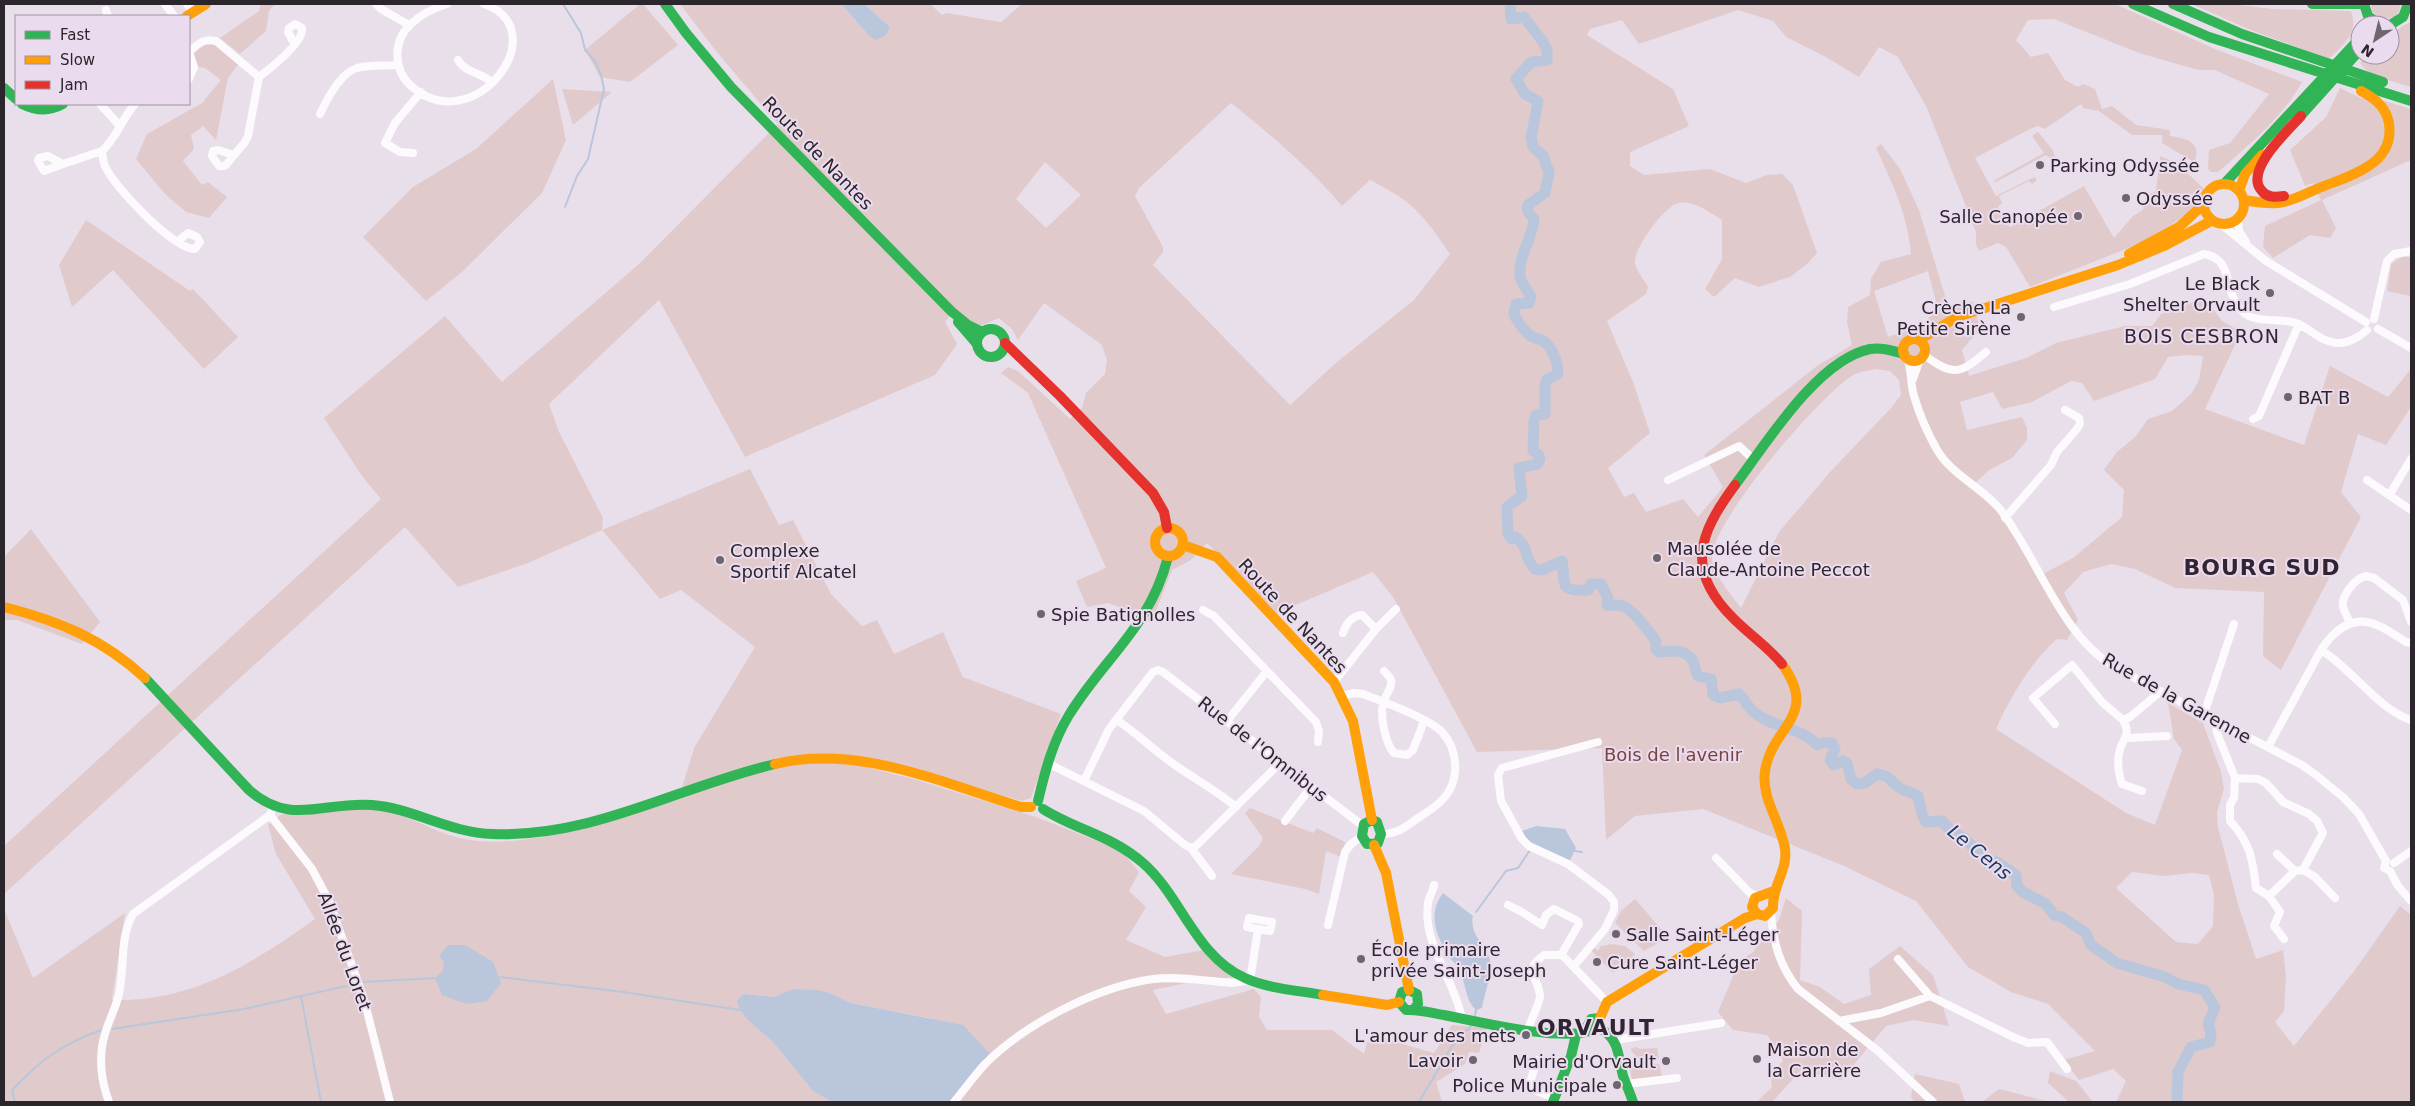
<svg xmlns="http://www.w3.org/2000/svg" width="2415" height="1106" viewBox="0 0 2415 1106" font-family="'DejaVu Sans',sans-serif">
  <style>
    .green { fill: #e1cacc; fill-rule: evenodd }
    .water { fill: #bac6db }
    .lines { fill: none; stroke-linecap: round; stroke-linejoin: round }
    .stream { stroke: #bac6db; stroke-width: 2 }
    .river { stroke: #bac6db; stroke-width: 11 }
    .street { stroke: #fcfafc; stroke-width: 8 }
    .fast { stroke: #30b455; stroke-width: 10 }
    .slow { stroke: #ff9f0a; stroke-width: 10 }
    .jam { stroke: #e5322d; stroke-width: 10 }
    .poi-dot { fill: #6d666e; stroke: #ebdbee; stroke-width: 2 }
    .labels { text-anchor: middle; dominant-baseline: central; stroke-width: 4; stroke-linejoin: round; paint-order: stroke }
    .street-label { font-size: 18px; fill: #2b252c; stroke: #ebdbee }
    .poi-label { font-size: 18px; fill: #2b252c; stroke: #ebdbee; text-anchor: start }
    .park-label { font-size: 18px; fill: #79443e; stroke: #ebdbee }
    .neighbourhood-label { font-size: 19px; letter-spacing: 1px; fill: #312533; stroke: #ebdbee }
    .water-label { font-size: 19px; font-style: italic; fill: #1b385d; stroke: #ebdbee }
    .district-label { font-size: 22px; font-weight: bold; letter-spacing: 1px; fill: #312533; stroke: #ebdbee }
  </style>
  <rect width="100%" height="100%" fill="#e8dfea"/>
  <path class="green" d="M261,4H275L269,11L266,31L240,54L220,38L259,11Z
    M640,4H643L678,45L630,82L600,77L585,50Z
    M680,4H845L843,6L865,31L890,27L864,4H930L942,15L947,13L1001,22L1022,4H2115L2215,49L2302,82C2282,118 2249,145 2218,172H2211L2208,169L2209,150L2230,143L2269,94L2215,70H2198L2139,53L2054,19L2028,20L2016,40L2031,57L2048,53L2065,80L2078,87L2083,84L2095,89L2102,109L2112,106L2136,125L2170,130V136C2186,138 2203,143 2194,162L2162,143V135H2132L2099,111L2083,108L2081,104L2045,129L2038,126L2030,129L1975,158L1996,196L2034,177L2037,180L2032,184L2029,181L1999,196L2002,203L1998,207L2006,220L2001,216L2010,227L2084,186L2114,238L2133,216L2143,210L2147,196L2156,191L2160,156L2177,163L2205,190L2198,206L2151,239L2030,287L2006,247L1998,243L1979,251L1976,244V232L1927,108L1898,57L1879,47L1859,77L1826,57L1786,37L1773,21L1738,10L1639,44L1622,20L1590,29L1587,35L1673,89L1689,126L1630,152V166L1644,175L1710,169L1746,183L1767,175L1782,174L1793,185L1817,253L1807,264L1790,277L1759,287L1735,278L1714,297L1705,289L1722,259V220C1710,213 1694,200 1679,203C1665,205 1633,249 1635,263C1636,271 1645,281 1648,287L1646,294L1607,321L1633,382L1650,433L1608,468L1624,497L1634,493L1646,512L1683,499L1698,517L1723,487L1704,455L1817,366L1852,345L1847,322L1848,307L1870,295L1871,279L1881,262L1911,254C1908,216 1892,182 1876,148L1881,144L1900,169L1919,210L1949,309L1973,301L1980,329L1962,350L1969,376L2026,358L2056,343L2125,326H2152L2161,314L2205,298L2222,321L2241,332L2205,409L2304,445L2330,366L2388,397L2411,369V407L2386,445L2358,434L2341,492L2361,517L2281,670L2263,656L2264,592L2175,588L2135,569L2111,564L2083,572L2064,593L2078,620L2067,640L2057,639C2032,660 2009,699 1996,729L2126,813L2155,825L2182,750L2174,739L2168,703L2203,723L2221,772L2224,789L2217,812L2218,827L2238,904L2256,959L2283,950L2286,977L2284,1011L2275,1022L2294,1046L2355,970L2400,906L2411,915V1102H2116L2126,1081L2113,1069L2079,1080L2064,1060L2095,1051L2048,1004L2011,992L1968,967L1916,901L1844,866L1703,809L1635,816L1606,840L1602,748L1477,752L1393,597L1373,572L1277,613L1207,543L1191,560L1172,570L1151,623L1134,612L1108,603L1087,607L1076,581L1106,568L1028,393L1001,373L1008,367L1018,371L1070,419L1082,408L1086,393L1105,374L1107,360L1102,345L1044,303L1018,340L1012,329L999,318L980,326L954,311L945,322L957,344L935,375L745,457L659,300L549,404L559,432L603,518L602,530L750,469L779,525L793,520L831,594L862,626L877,620L894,654L943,632L963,677L1061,714L1031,798L1022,801L872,758L866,767L917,780L1036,817L1105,844L1126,856L1139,872L1129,891L1146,907L1126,940L1165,957L1204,950L1235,977L1196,981L1153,990L1166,1014L1254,989L1261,997L1259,1017L1267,1030H1332L1364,1054L1367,1042L1382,1044L1385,1039L1434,1053L1452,1025L1487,1028L1479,1053L1469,1052L1465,1064L1436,1082L1442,1102H950L990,1054L929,1018L851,1003L827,992L793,989L774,997L744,994L740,1010L772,1041L813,1091L832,1102H4V909L33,978L125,913L112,1000C192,1002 252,964 315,919L276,854L268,825C273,821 278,815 284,814C312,808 374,805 401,815C422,823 442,835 465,839C528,852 625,815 687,797L682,788L694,748L755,647L681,590L660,599L602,530L528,563L458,587L405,527L4,894V846L381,499L362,476L324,418L445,316L502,382L639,264L778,124L716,51ZM1231,103C1271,135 1309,167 1342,206L1370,180C1414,202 1423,215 1450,254L1414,300L1337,362L1290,405L1153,265L1163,252V247L1135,196L1139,188ZM1045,162L1081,195L1046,228L1016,199ZM1928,271L1939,313L1929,317L1926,324L1888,337L1874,291ZM2186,355L2203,356L2199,380L2191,394L2172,411L2148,419L2136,436L2117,452L2104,470L2124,490L2122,517L2073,558L2039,576L2005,518L1972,486L1989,470L2012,458L2027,440V428L2022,417L1967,430L1960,402L1993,392L2002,409L2032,402L2071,381L2082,383L2094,401L2155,379L2168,357ZM1875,369L1890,371L1899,380L1901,395L1891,408L1830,472L1779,532L1741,608C1732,596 1711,572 1712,556C1716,516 1816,401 1850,377C1856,372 1867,371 1875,369ZM2132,872L2164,876L2192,873L2209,875L2214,895L2213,926L2198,944L2176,942L2116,888Z
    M2192,4H2229L2273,9L2351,11C2359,33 2344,44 2329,59L2248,29Z
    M2371,4H2401L2399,12L2395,17L2383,19L2372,12Z
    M2411,22V87L2371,75L2360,63L2370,55H2390V37L2401,27Z
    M206,43L215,44L239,63L228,78L216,140L203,126L191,135L194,149L183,161L202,185L208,182L227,197L209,218L186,212L165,194L136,159L147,134L202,103L221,80L205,68L197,67L193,52Z
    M553,79L566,140L542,193L463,271L426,301L363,237L413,187L476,149Z
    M2340,88L2361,98L2385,101L2411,109V160L2322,200L2336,228L2330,238L2310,235L2273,258L2263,247L2265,226L2321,200L2313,183L2305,186L2290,150L2326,117Z
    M562,89L612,92L573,125Z
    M2038,132L2052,149L2055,156L2050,158L2046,155L1994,183L1995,180L2044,153L2032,136Z
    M86,220L190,291L193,289L238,337L204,369L113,270L72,307L59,265Z
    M2402,257H2411V296L2387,291L2391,264Z
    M31,529L100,622L82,644L17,620H4V557Z
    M1250,808L1313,833L1317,828L1345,842L1341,857L1326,851L1319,894L1305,889L1231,874L1259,846L1263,838L1245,813Z
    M1786,898L1802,911L1800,980L1820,987L1844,1004L1871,995L1869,969L1900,946L1933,975L1949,1026L1914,1020L1886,1026L1841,1080L1801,1070L1772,1102H1757L1772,1087L1771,1079L1783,1060L1767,1035L1733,1030L1718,1012L1739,962L1753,952L1779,920Z
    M1635,899L1668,937L1644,951L1615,923L1621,911Z
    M1613,944L1625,946L1635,954L1619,970L1616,968L1613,973L1591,950L1593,947L1598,951L1601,946Z
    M1636,1047L1640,1049L1657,1048L1659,1059C1646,1061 1638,1061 1630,1049Z
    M1628,1056L1638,1064H1659L1662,1076L1632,1080Z
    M2050,1071L2076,1081L2093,1102H2069L2048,1083Z
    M1915,1074L1959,1084L1965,1102H1915L1911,1097Z
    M1999,1089L2049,1102H1982Z"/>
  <path class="water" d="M845,4H864L890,27L886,35L876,40C869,38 850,13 843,6Z
    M1536,826L1565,829L1576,848L1569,862L1529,842L1522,831Z
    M1443,893L1473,916C1469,935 1485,943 1490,960C1493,973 1484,994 1482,1008L1476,1010C1465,1000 1466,984 1460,971C1457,965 1451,960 1448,955C1435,934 1428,913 1443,893Z
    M448,945H465L493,962L501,983L487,1001L466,1004L442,995L435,978L443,971L444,962L439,956Z
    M793,989L816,990L827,992L851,1003L963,1025L990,1054L950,1102H832L813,1091L772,1041L747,1019L740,1010L737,1000L744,994L774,997Z"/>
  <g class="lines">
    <path class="stream" d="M563,4L581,33L585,50L595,61L601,75L604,89L588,159L577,176L565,207
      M1575,851L1582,852
      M1476,912L1506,871L1518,868L1530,850
      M499,977L623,992L740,1010
      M362,982L435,978
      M301,996L321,1102
      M1475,1015L1476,1010
      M112,1029L244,1009L355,984
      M15,1102L12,1090C42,1059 60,1045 101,1030
      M1419,1102L1452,1046L1471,1026"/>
    <path class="river" d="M1510,4L1511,19L1524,17L1543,42L1547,50V60L1531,62L1516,79L1525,94L1538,101L1531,138L1533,147L1543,156L1549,172L1545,193L1528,205C1526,212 1530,214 1534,219C1533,238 1518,255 1520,276C1520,281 1528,291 1531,297L1529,303L1516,304L1514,315C1518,322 1524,331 1531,336C1536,339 1542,339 1546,343C1553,350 1560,366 1557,375L1547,379L1545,385V414L1536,415L1534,420L1533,451L1539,455L1540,459L1538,464L1519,468L1522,496L1507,507L1508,534L1512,539L1515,537C1530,547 1523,558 1535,569L1542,570L1562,561C1566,585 1558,592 1588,590L1591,584H1601L1608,598L1607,605C1612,606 1618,604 1623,606C1635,611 1648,631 1656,641V649L1659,652C1671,651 1686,648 1693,661C1695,665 1695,671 1698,676L1711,679L1713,695L1720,698L1739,694C1745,699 1747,707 1754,712C1772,728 1802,727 1817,745L1822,743H1832L1835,749L1830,760L1834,765L1843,761L1847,763L1851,779L1857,784L1865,783L1877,774C1893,777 1888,780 1900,788C1906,792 1912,792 1918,796L1922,814L1926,822L1942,821L1951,831L1964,838L1983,857L1997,862L2016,875L2017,886L2023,892L2046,904L2054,915L2062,917L2086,933L2091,945L2117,963L2165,977L2178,984L2204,990L2215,1007L2208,1024L2211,1033L2210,1042L2191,1047L2178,1072L2177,1102"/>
    <path class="street" d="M165,4L174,16
      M187,4L193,12
      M376,4L381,9L409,25
      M447,4C434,8 421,14 411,24C393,40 393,69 410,85C473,143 558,30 484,4
      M106,10L108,16
      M458,60C465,72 481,73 492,82
      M259,77C270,69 304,42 302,28L295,24L289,28L288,32L294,43
      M189,79L194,67L189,52C198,44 203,38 216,41L259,77L248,136L245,142L226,165L224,166H219L212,156L213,151L218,150L234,155
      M100,104L120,126
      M135,104C122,118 117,138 102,151C103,156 103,162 105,166C114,187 173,249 195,249L200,242L197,237L188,233L178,241
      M320,114C327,99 340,73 357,68C369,65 385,66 397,65
      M413,153L400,152L385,143L395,123L421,92
      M63,164L44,171L38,161L39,158L48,156L63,164L102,151
      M2238,219L2239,231L2246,242
      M2222,225L2266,261L2366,322
      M2054,307L2130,284L2204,254C2235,259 2223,292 2241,310C2253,324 2276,318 2292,322C2309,326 2318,341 2336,343C2347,344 2360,337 2367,330
      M2374,319L2387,261L2394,254L2411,251
      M2378,329L2411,348
      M1924,355C1953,376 1959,375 1986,352
      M1907,358C1912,370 1910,383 1914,396C1919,413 1927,432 1936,448C1950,474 1980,486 1999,508C2038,557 2059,633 2114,667L2302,765L2316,775L2344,798L2359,814L2386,861L2384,868L2390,871L2398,886L2411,901
      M1913,379L1920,359
      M2253,419L2259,416L2299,324
      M1668,480L1739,446L1754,460
      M2367,480L2411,510
      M2390,494L2411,459
      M2005,518L2051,465L2057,452L2077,429L2080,424L2079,418L2065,410
      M1203,610L1214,616L1316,722L1319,731L1318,742
      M2350,623C2348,618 2345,613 2343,607C2341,596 2355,578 2366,576L2374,578L2403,600L2411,622
      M1343,633C1346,624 1352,616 1362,615L1376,629
      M2321,650C2351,668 2379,710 2411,720
      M1384,671C1386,673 1390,677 1391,680C1393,687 1385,696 1383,703C1380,716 1385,743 1394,753L1407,755L1413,750L1424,721
      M1334,682L1376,629L1396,609
      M1342,696L1354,693L1363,694C1382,701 1429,718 1442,732C1460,752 1460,784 1440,802C1434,808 1426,813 1418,818C1406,827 1397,834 1381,834
      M2204,714L2234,624
      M1117,720C1136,733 1153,749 1172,763C1193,778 1216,790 1236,807
      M2123,720C2132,736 2122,738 2119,753C2117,761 2119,777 2122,784L2142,791
      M1227,721L1267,671
      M2216,722L2217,733L2235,778L2234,798L2230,805V821C2250,842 2253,860 2256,888L2269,896
      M2055,724L2033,698L2072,665L2102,702L2123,720L2130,717L2160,692
      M2127,738L2167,736
      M2268,747L2321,650C2335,629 2354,614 2379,626C2389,630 2397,637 2406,642L2411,643
      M1047,763L1144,811L1185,845L1191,848L1212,876
      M2235,778L2258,779L2266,783L2283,802L2309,814L2317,821L2323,833L2303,870
      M1084,781L1109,729L1153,672L1158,670L1163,672L1363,826
      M270,815L312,869L329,901L364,999L390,1102
      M1285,821L1311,787
      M1191,848L1196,846L1280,763
      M2277,854L2295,871
      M1716,858L1750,893L1757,896
      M2394,863L2411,851
      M2303,870L2315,877L2335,898
      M1434,885C1433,891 1429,897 1428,903C1422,944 1455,980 1462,1019
      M2269,896L2280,912L2274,926L2284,939
      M2269,896L2295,871L2303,870
      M1508,905L1522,912L1542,925L1546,915L1554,909L1578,921L1579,924L1561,955
      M1771,912C1773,942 1779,965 1798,989L1877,1050L1933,1102
      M1328,925L1345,852L1351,844L1362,836
      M1898,959L1930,996
      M1574,966L1605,929L1614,910V902L1609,895L1568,864L1529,846L1522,839L1501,801L1498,775L1502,768L1598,742
      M1839,1021L1881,1013L1930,996L2013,1037L2028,1043L2047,1042L2067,1069
      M1528,1029C1530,1022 1540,1003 1540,996C1539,977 1521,971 1544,955H1561L1566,959L1607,1002
      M1615,1040L1721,1023
      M1537,1060L1529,1086L1532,1089L1554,1098
      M1626,1084L1677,1078
      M109,1102C101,1081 98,1056 105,1034C109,1020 116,1007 119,994C125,967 119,939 133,914L270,815L273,807
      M954,1102C964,1090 974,1076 985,1064C1025,1024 1096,987 1153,979C1178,976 1207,981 1232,983L1245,981L1251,974L1258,929L1270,931L1272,922L1249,918L1247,927L1258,929"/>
    <path class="fast" d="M665,4L686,33L731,87L951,311L968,325L982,332
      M2133,4L2209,37L2411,101
      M2173,4L2242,34L2383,82
      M2312,4H2364
      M2364,4L2368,16L2381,25
      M2390,25L2403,17L2408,4
      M4,88L16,99
      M22,104C36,111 49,112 63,104
      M2297,120L2360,50
      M2225,183L2360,38
      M958,322L977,344
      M977 343a14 14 0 1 1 28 0a14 14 0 1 1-28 0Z
      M1735,485C1766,444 1817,360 1870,349C1882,347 1893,351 1904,354
      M145,678L249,790C291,827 324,801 372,805C413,808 449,833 493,834C593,838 680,786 775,764
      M1038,801C1045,771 1053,741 1069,715C1105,657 1150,627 1168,557
      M1043,809C1076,830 1111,835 1143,863C1181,896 1196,957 1245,978C1269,989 1297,990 1323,995
      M1372,820L1377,822L1381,834L1378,843L1367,844L1362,836L1364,824Z
      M1414,1009L1418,1004L1417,994L1409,990L1402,992L1399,1002L1406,1010C1420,1009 1430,1013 1444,1015C1481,1022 1556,1041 1590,1031
      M1603,1030C1620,1042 1618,1057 1623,1076C1626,1084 1630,1093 1633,1102
      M1590,1031L1588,1025L1591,1019L1600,1018
      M1553,1102L1571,1056L1576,1035"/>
    <path class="slow" d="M187,16L206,4
      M2204 204a20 20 0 1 1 40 0a20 20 0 1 1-40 0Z
      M2239,191L2245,174L2262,155
      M2244,200C2255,202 2266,204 2278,203C2293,201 2304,194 2317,189C2347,176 2395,166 2389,124C2387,108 2375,98 2361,91
      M2129,254L2179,227L2204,204
      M1903 350a11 11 0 1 1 22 0a11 11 0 1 1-22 0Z
      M1919,340L1957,317L2118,265L2164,246L2211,221
      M1155 542a14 14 0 1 1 28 0a14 14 0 1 1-28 0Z
      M1183,545L1217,557L1334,682L1353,721L1372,820
      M4,607C59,621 103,639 145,678
      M775,764C858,744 942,783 1021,807H1031
      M1374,845L1386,873L1409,990
      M1774,891L1755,898L1752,907L1757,914L1765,916L1773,908C1772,886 1788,870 1785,849C1781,822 1761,799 1765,771C1772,725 1820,717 1782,664
      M1323,995L1387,1005L1399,1002
      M1600,1018L1607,1002L1745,918L1757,914"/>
    <path class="jam" d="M2284,196C2276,197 2267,198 2262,191C2243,171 2288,131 2301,116
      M1005,343L1060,396L1153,493L1164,512L1167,528
      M1735,485C1698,535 1685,571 1734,619C1750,635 1768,647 1782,664"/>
  </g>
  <g class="poi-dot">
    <circle cx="2040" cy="165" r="5"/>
    <circle cx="2126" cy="198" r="5"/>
    <circle cx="2078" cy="216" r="5"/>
    <circle cx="2270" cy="293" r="5"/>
    <circle cx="2021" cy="317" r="5"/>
    <circle cx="2288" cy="397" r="5"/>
    <circle cx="1657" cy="558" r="5"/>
    <circle cx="720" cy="560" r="5"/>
    <circle cx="1041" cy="614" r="5"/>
    <circle cx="1616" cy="934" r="5"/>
    <circle cx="1361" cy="959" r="5"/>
    <circle cx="1597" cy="962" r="5"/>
    <circle cx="1526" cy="1035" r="5"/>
    <circle cx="1757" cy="1059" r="5"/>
    <circle cx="1473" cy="1060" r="5"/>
    <circle cx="1666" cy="1061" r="5"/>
    <circle cx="1617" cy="1085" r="5"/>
  </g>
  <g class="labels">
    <g class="street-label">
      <text transform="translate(818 153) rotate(46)">Route de Nantes</text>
      <text transform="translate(1293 616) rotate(47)">Route de Nantes</text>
      <text transform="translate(2177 698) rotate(29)">Rue de la Garenne</text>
      <text transform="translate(1263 749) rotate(38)">Rue de l'Omnibus</text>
      <text transform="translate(345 951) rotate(70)">Allée du Loret</text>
    </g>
    <g class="poi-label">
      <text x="2050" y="165">Parking Odyssée</text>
      <text x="2136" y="198">Odyssée</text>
      <text x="2068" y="216" text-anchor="end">Salle Canopée</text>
      <text x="2260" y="283" text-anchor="end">Le Black<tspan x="2260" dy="21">Shelter Orvault</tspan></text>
      <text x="2011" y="307" text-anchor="end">Crèche La<tspan x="2011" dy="21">Petite Sirène</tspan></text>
      <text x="2298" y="397">BAT B</text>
      <text x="1667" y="548">Mausolée de<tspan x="1667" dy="21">Claude-Antoine Peccot</tspan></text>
      <text x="730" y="550">Complexe<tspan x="730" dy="21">Sportif Alcatel</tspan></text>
      <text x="1051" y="614">Spie Batignolles</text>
      <text x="1626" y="934">Salle Saint-Léger</text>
      <text x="1371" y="949">École primaire<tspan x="1371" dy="21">privée Saint-Joseph</tspan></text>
      <text x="1607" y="962">Cure Saint-Léger</text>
      <text x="1516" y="1035" text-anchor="end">L'amour des mets</text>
      <text x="1767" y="1049">Maison de<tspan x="1767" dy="21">la Carrière</tspan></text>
      <text x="1463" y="1060" text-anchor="end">Lavoir</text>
      <text x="1656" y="1061" text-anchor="end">Mairie d'Orvault</text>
      <text x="1607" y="1085" text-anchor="end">Police Municipale</text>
    </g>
    <g class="park-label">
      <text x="1673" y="754">Bois de l'avenir</text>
    </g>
    <g class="neighbourhood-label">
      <text x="2202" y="336">BOIS CESBRON</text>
    </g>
    <g class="water-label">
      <text transform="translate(1980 852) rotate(39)">Le Cens</text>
    </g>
    <g class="district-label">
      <text x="2262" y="567">BOURG SUD</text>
      <text x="1596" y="1027">ORVAULT</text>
    </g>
  </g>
  <rect width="2415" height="1106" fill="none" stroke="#2b252c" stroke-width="10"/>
  <rect x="15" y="15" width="175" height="90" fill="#ebdbee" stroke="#9e92a0"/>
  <rect x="25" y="31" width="25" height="8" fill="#30b455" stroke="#9e92a0"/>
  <text x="60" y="40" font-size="15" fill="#2b252c">Fast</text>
  <rect x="25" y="56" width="25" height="8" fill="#ff9f0a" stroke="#9e92a0"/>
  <text x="60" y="65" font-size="15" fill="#2b252c">Slow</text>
  <rect x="25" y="81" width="25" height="8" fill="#e5322d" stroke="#9e92a0"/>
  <text x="60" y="90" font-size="15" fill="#2b252c">Jam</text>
  <g transform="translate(2375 40) rotate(215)"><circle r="24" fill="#ebdbee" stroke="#9e92a0"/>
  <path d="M0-4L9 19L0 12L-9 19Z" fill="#6d666e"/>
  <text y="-8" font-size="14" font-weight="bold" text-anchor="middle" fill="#2b252c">N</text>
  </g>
</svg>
